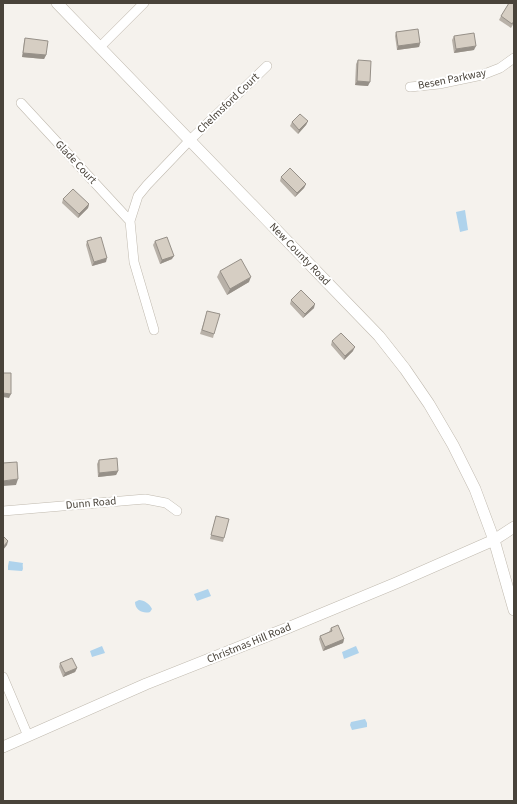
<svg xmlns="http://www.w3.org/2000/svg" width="517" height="804" viewBox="0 0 517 804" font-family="'Source Sans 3',sans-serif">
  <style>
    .water { fill: #afd3ec }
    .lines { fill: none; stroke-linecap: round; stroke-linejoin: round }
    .minor-casing { stroke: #c0baaf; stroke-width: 10 }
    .tertiary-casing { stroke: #c0baaf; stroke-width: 12 }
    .minor { stroke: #fff; stroke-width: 9 }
    .tertiary { stroke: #fff; stroke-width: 11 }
    .wall { fill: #b8b1a8 }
    .shaded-wall { fill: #969088 }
    .building { fill: #d6cec3; stroke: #969088 }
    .labels { text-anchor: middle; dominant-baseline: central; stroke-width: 4; stroke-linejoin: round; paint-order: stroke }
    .street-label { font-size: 11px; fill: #49433a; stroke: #fff }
  </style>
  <rect width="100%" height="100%" fill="#f5f2ed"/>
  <path class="water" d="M465,210L468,230L460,232L456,212Z
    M9,561L23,563C22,567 24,568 22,571L8,570V566Z
    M208,589L211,596L197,601L194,594Z
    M139,600C144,600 150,604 152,609L150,612C143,614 135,610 135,602Z
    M102,646L105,653L92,657L90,651Z
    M356,646L359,653L344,659L342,652Z
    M365,719L367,723V727L352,730L350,725L351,722Z"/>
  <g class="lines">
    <g class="minor-casing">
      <path id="minor" d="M100,47L144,3
        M410,87L439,84L482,75L500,68L514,58
        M21,103L130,221
        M154,330L134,262L130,221L138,196L147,185L190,140L267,66
        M3,511L145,499L166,503L177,511
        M3,677L28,736"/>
    </g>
    <g class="tertiary-casing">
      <path id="tertiary" d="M57,3L350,306L379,336L405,369L429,404L453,445L475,489L494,540L514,610
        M3,747L146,684L285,629L396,583L494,540L514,527"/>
    </g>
    <use href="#minor" class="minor"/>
    <use href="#tertiary" class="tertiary"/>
  </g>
  <path class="wall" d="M514,3V23L511,28L499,20L501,16Z
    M396,32L420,43L419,47L397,50L395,36Z
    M454,36L474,50L454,53L452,40Z
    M25,38L46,55L44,59L22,57L24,42Z
    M358,60L368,86L355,85L356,64Z
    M308,121L306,125L298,134L290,126L292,122Z
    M281,177L306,184L304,188L295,197L280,181Z
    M63,199L89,204L88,208L78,218L62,203Z
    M87,241L106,262L92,266L86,245Z
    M155,241L172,259L160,264L153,245Z
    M220,271L249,282L227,295L217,277Z
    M291,300L314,308L303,318L290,304Z
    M206,315L214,334L213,338L200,334Z
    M332,341L353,351L344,360L331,345Z
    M99,460L118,471L116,475L98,477L97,464Z
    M216,516L224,538L223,542L210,539Z
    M331,628L344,639L343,643L323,651L319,639L320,636L329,632Z
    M60,663L77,668L75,672L63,677L59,667Z"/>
  <path class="shaded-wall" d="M420,43L419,47L397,50L398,46Z
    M476,46L474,50L454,53L456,49Z
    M23,53L46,55L44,59L22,57Z
    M357,81L370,82L368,86L355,85Z
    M308,121L306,125L298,134L299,130Z
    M306,184L304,188L295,197L297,193Z
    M89,204L88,208L78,218L79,214Z
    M174,256L172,259L160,264L162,260Z
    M107,258L106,262L92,266L94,262Z
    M251,277L249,282L227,295L230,289Z
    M315,304L314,308L303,318L305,314Z
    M355,347L353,351L344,360L345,356Z
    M3,393L11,394L9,398L3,397Z
    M118,471L116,475L98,477L99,473Z
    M18,479L16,485L3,486V481Z
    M8,541L7,545L3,550V547Z
    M344,639L343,643L323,651L325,647Z
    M77,668L75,672L63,677L65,673Z"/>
  <path class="building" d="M509,3H514V21L512,24L501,16Z
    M418,29L420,43L398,46L396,32Z
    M474,33L476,46L456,49L454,36Z
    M25,38L48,41L46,55L23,53Z
    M358,60L371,61L370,82L357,81Z
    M300,114L308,121L299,130L292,122Z
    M290,168L306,184L297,193L281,177Z
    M73,189L89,204L79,214L63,199Z
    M101,237L107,258L94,262L87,241Z
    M167,237L174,256L162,260L155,241Z
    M241,259L251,277L230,289L220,271Z
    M301,290L315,304L305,314L291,300Z
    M207,311L220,314L214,334L202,330Z
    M341,333L355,347L345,356L332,341Z
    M3,373H11V394L3,393Z
    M117,458L118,471L99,473V460Z
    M17,462L18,479L3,481V463Z
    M216,516L229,519L224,538L211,535Z
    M3,536L8,541L3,547Z
    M338,625L344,639L325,647L320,636L332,631L331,628Z
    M72,658L77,668L65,673L60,663Z"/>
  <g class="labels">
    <g class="street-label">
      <text transform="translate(452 79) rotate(-11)">Besen Parkway</text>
      <text transform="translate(228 103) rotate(-44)">Chelmsford Court</text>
      <text transform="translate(76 162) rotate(47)">Glade Court</text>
      <text transform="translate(300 254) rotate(46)">New County Road</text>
      <text transform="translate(91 503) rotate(-5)">Dunn Road</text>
      <text transform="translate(249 643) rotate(-22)">Christmas Hill Road</text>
    </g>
  </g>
  <rect width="517" height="804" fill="none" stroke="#49433a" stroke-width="8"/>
</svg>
